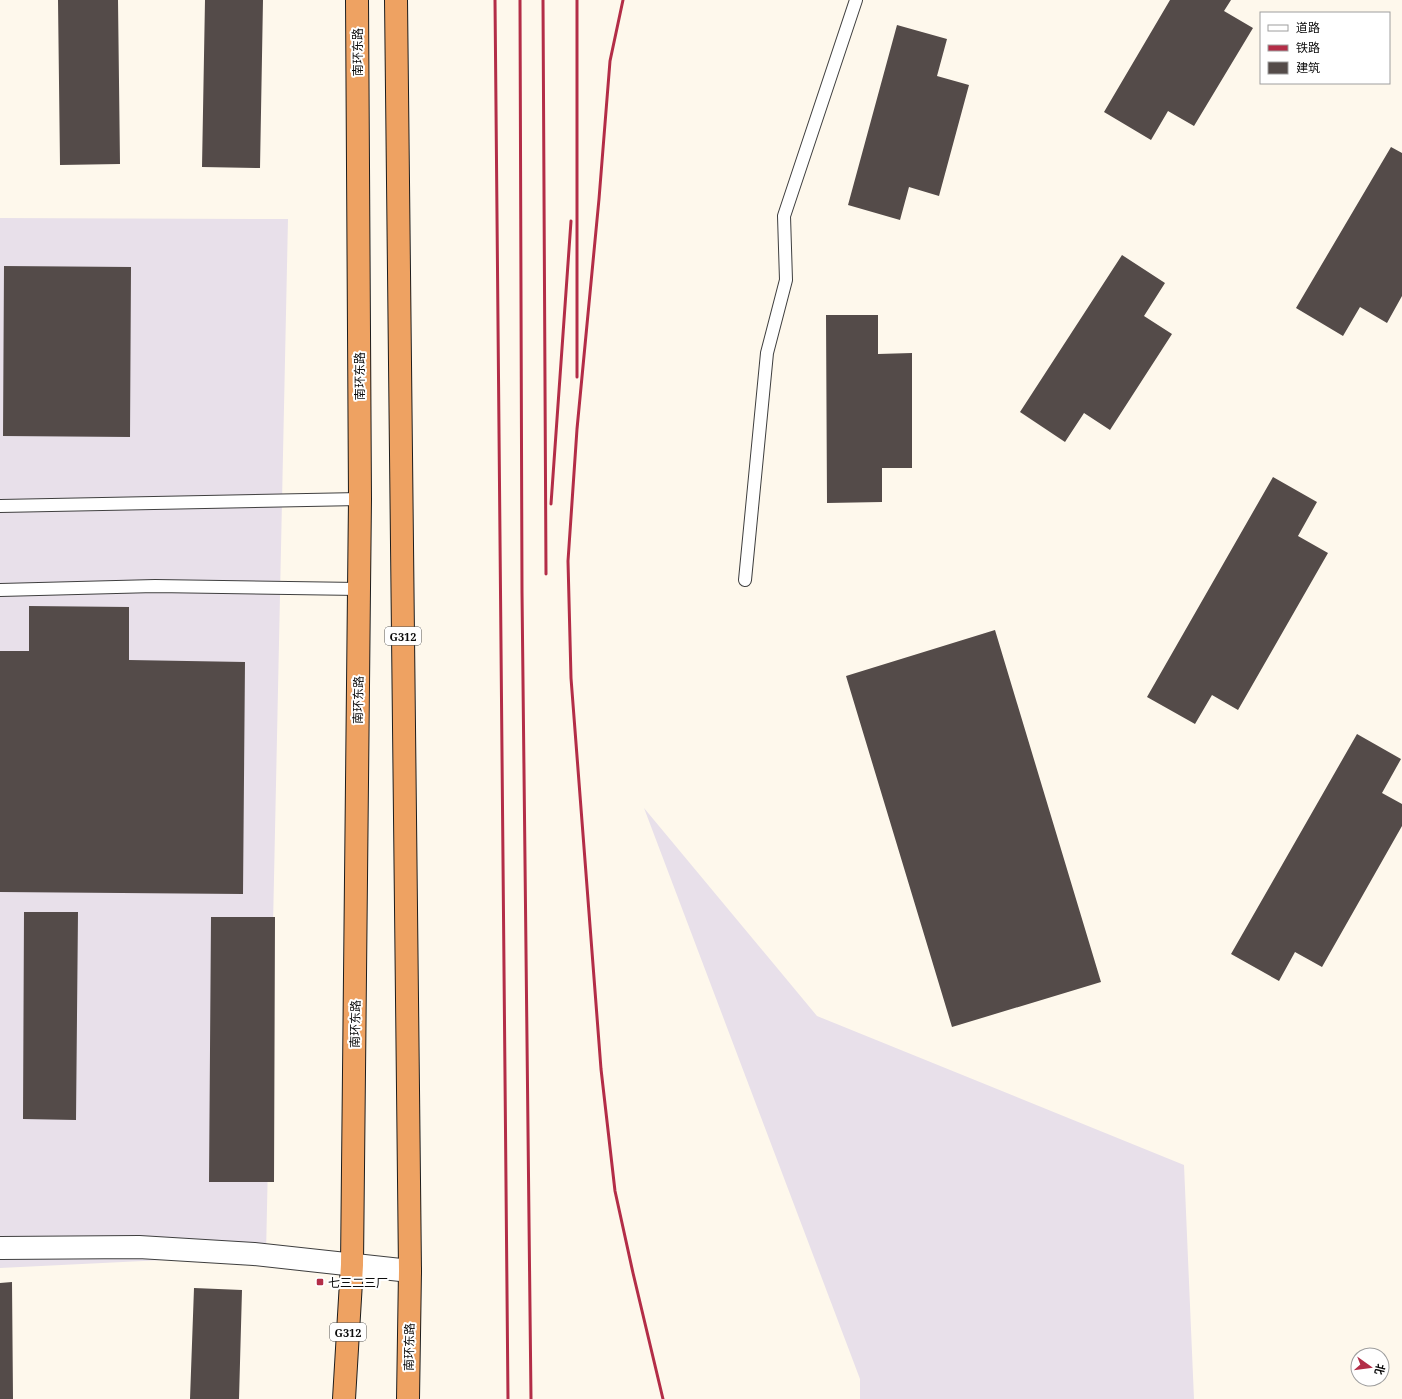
<svg xmlns="http://www.w3.org/2000/svg" width="1402" height="1399" viewBox="0 0 1402 1399" font-family="'Noto Serif','Noto Sans SC',serif">
  <style>
    .industrial { fill: #e8e0ea }
    .building { fill: #544b49 }
    .lines { fill: none; stroke-linecap: round; stroke-linejoin: round }
    .service-casing { stroke: #3f3f3f; stroke-width: 14 }
    .minor-casing { stroke: #3f3f3f; stroke-width: 24 }
    .trunk-casing { stroke: #1d1d1d; stroke-width: 24 }
    .service { stroke: #fff; stroke-width: 12 }
    .minor { stroke: #fff; stroke-width: 22 }
    .trunk { stroke: #eea262; stroke-width: 22 }
    .rail { stroke: #b32d47; stroke-width: 3 }
    .poi-dot { fill: #b32d47; stroke: #fff; stroke-width: 1.5 }
    .labels { text-anchor: middle; dominant-baseline: central; stroke-width: 4; stroke-linejoin: round; paint-order: stroke }
    .shield { fill: #fff; stroke: #555; stroke-width: 1 }
    .shield-label { font-size: 11px; font-weight: bold; fill: #0c0c0c }
    .street-label { font-size: 12px; fill: #0c0c0c; stroke: #fff }
    .poi-label { font-size: 12px; fill: #0c0c0c; stroke: #fff; text-anchor: start }
  </style>
  <rect width="100%" height="100%" fill="#fef8ec"/>
  <path class="industrial" d="M0,218L288,219L266,1255L0,1268Z
    M644,808L817,1016L1184,1165L1194,1399H860V1379Z"/>
  <path class="building" d="M58,0H118L120,164L60,165Z
    M205,0H263L260,168L202,167Z
    M1170,0H1231L1224,11L1253,28L1194,126L1168,111L1151,140L1104,112Z
    M897,25L947,39L937,76L969,85L939,196L909,187L900,220L848,205Z
    M1391,147L1402,153V296L1387,323L1360,307L1343,336L1296,308Z
    M1122,255L1165,283L1144,316L1172,334L1110,430L1084,413L1065,442L1020,412Z
    M4,266L131,267L130,437L3,436Z
    M826,315H878V354L912,353V468H882V502L827,503Z
    M1273,477L1317,502L1298,536L1328,553L1238,710L1212,695L1195,724L1147,697Z
    M29,606L129,607V660L245,662L243,894L0,892V651H29Z
    M995,630L1101,982L952,1027L846,676Z
    M1357,734L1401,759L1382,793L1402,804V826L1322,967L1295,952L1279,981L1231,954Z
    M24,912H78L76,1120L23,1119Z
    M211,917H275L274,1182H209Z
    M12,1282L13,1399H0V1283Z
    M194,1288L242,1290L239,1399H190Z"/>
  <g class="lines">
    <g class="service-casing">
      <path id="service" d="M0,506L360,499
        M745,580L767,353L786,280L784,216L856,0
        M0,590L155,586L359,589"/>
    </g>
    <g class="minor-casing">
      <path id="minor" d="M0,1248L139,1247L254,1254L410,1271"/>
    </g>
    <g class="trunk-casing">
      <path id="trunk" d="M396,0L410,1271L408,1399
        M344,1399L352,1265L359,589L360,499L357,0"/>
    </g>
    <use href="#service" class="service"/>
    <use href="#minor" class="minor"/>
    <use href="#trunk" class="trunk"/>
    <path class="rail" d="M495,0L508,1399
      M520,0L522,592L531,1399
      M543,0L546,574
      M577,0V377
      M623,0L610,61L599,199L577,429L568,561L571,678L601,1069L615,1191L633,1273L663,1399
      M551,504L571,221"/>
  </g>
  <rect class="poi-dot" x="316" y="1278" width="8" height="8" rx="2"/>
  <g class="labels">
    <g class="shield">
      <rect x="385" y="627" width="36" height="18" rx="3"/>
      <rect x="330" y="1323" width="36" height="18" rx="3"/>
    </g>
    <g class="shield-label">
      <text x="403" y="636">G312</text>
      <text x="348" y="1332">G312</text>
    </g>
    <g class="street-label">
      <text transform="translate(357 52) rotate(-90)">南环东路</text>
      <text transform="translate(359 376) rotate(-90)">南环东路</text>
      <text transform="translate(358 700) rotate(-89)">南环东路</text>
      <text transform="translate(355 1024) rotate(-89)">南环东路</text>
      <text transform="translate(409 1347) rotate(-89)">南环东路</text>
    </g>
    <g class="poi-label">
      <text x="328" y="1282">七三二三厂</text>
    </g>
  </g>
  <rect x="1260" y="12" width="130" height="72" fill="#ffffff" stroke="#9e9e9e"/>
  <rect x="1268" y="25" width="20" height="6" fill="#ffffff" stroke="#9e9e9e"/>
  <text x="1296" y="32" font-size="12" fill="#0c0c0c">道路</text>
  <rect x="1268" y="45" width="20" height="6" fill="#b32d47" stroke="#9e9e9e"/>
  <text x="1296" y="52" font-size="12" fill="#0c0c0c">铁路</text>
  <rect x="1268" y="62" width="20" height="12" fill="#544b49" stroke="#9e9e9e"/>
  <text x="1296" y="72" font-size="12" fill="#0c0c0c">建筑</text>
  <g transform="translate(1370 1367) rotate(104)"><circle r="19" fill="#ffffff" stroke="#9e9e9e"/>
  <path d="M0-3L7 15L0 10L-7 15Z" fill="#b32d47"/>
  <text y="-6" font-size="11" font-weight="bold" text-anchor="middle" fill="#0c0c0c">北</text>
  </g>
</svg>
